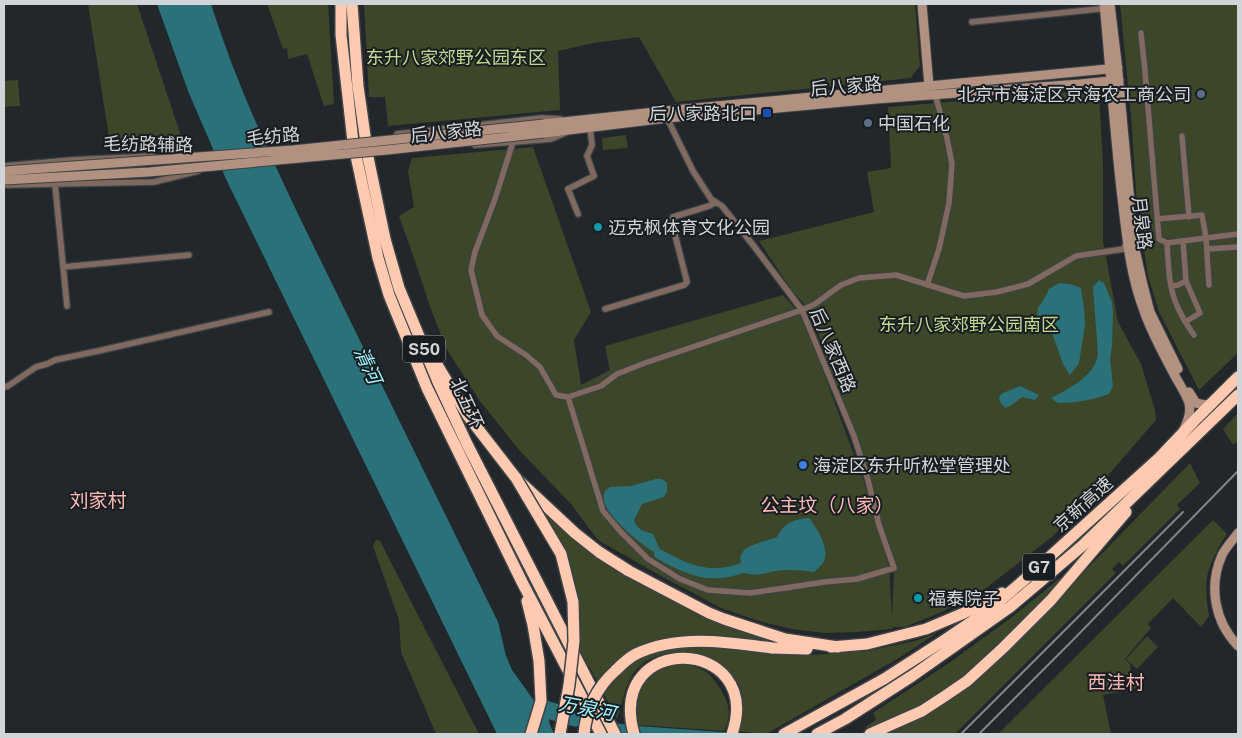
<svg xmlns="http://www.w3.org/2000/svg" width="1242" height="738" viewBox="0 0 1242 738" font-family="'Public Sans','Noto Sans SC',sans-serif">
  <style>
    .green { fill: #3c4628 }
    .water { fill: #2b7179 }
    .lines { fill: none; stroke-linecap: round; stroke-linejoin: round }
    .canal { stroke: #2b7179; stroke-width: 5.5 }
    .river { stroke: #2b7179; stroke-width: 10 }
    .street-casing { stroke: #3d4347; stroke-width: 8 }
    .secondary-casing { stroke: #3d4347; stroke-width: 11 }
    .highway-casing { stroke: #3d4347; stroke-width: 14 }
    .street { stroke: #806a60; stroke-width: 5.5 }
    .secondary { stroke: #b39180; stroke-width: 9 }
    .highway { stroke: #ffcab0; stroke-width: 11 }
    .rail { stroke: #818689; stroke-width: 2 }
    .secondary-bridge-casing { stroke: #3d4347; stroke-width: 11; stroke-linecap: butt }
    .highway-bridge-casing { stroke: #3d4347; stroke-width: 14; stroke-linecap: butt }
    .secondary-bridge { stroke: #b39180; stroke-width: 9 }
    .highway-bridge { stroke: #ffcab0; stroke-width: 11 }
    .service-dot { fill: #5c6f8a; stroke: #181d21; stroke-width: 2 }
    .transit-dot { fill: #1a4fb4; stroke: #181d21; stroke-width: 2 }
    .culture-dot { fill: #0f9aa8; stroke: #181d21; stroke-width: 2 }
    .shop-dot { fill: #3f7fe0; stroke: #181d21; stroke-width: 2 }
    .labels { text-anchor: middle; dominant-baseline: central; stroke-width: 4; stroke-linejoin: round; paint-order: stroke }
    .shield { fill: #181d21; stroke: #9a9ea1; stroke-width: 1 }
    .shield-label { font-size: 16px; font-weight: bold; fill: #d1d5d8 }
    .park-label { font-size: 18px; fill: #c2da90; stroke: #181d21 }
    .street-label { font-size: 18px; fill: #d1d5d8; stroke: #181d21 }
    .poi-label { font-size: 18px; fill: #d1d5d8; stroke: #181d21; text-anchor: start }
    .water-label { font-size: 19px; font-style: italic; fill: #a2f3fd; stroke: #181d21 }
    .neighbourhood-label { font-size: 19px; fill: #febab6; stroke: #181d21 }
  </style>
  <rect width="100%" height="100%" fill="#21272b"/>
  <path class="green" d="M88,4H137L186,151L111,150Z
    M267,4H328L334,104L324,106L307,54L288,59L287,48L283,49Z
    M364,4H915L920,66L914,73L911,78L676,102L639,37L594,43L558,51L560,110L388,126L385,97H369Z
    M1120,4H1238V353L1199,390L1159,312L1148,276L1137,205L1131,116Z
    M18,80L20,106L4,107V81Z
    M1094,90L1099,96L1103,163V241L1118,322L1141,364L1155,410L1156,420L1078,510L1053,536L985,589L944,611L905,627H892V629L857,632L824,633L792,629L762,622L723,609L659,575L598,540L571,504L519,450L480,401L447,350L430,307L416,264L399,216L414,207L408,171L412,158L533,147L591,312L574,340L581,385L610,370L605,346L783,295L803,317L864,482L889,567L892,618L894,574L812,313L791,289L759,241L874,212L867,172L891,168L888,107Z
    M626,135L628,148L603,150L602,138Z
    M1238,413V441L1233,445L1223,429Z
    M1190,463L1200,483L1177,505L1180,509L1123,566L1119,562L1112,569L1116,573L955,734H891L865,727L876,720L873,713L949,663L1012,617L1070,570L1082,574Z
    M542,511L613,567L691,609L751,634L811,655L868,651L915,641L937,633L899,658L766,734L736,731C740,716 745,698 736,683C727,669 714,662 700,656C696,655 692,653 689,653C677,651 658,654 648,660C644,662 639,667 636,670C625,682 623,704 617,719L589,666L585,667L577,651V626Z
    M1213,520L1227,534C1219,545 1210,564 1207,577C1205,590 1207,604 1209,616L1201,627L1173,598L1148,624L1151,628L1125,659L1131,665L1130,670L1142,687L1103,695L1111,734H998Z
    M376,540L380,541L479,734H436L401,652L399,620L373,546Z
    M1147,636L1158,647L1137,669L1126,659Z
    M680,664C689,665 698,667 706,672C710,674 714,680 717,684C728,699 733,713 724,731L637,725C637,717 634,706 636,698C642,675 659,667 680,664Z"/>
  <path class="water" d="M157,4H211C244,108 294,206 342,304C394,410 446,516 498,622L506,656L512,670L535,702L545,700L561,705L573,710L590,720L638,726L750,734H612L588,730L552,714L548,715L550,725L554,734H497L226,179L188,91Z
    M1099,280L1104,283L1112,302L1113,313L1112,346L1110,359L1113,386L1109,394C1092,400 1076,403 1058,403L1051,398C1066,390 1085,381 1094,366C1096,363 1097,358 1098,354L1093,287Z
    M1059,283L1070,284L1081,288L1084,308L1085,325L1079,363L1070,375L1063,364L1049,324L1037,319L1038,308L1044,299L1049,289Z
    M1020,386L1039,395L1035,400L1022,397L1013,404L1006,408L1002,405L999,399L1001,394Z
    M656,479H662L667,483V491L664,497L642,504L634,520C637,530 644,531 653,534L661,552L659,554L655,553C640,543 610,520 604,502C603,499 604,494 605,491L610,487L631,486Z
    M809,518C817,528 831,550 823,563C821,566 817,569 814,572C802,570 788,569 775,571C761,574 759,576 744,573L740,558C740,557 744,550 744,550C749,545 769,540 777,537C784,523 794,519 809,518Z"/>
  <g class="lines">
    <path class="canal" d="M541,714L576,724"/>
    <path class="river" d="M659,554C687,570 710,580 742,568"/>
    <g class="street-casing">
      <path id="street" d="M972,22L1099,9
        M1141,33L1145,71L1159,239L1167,243C1168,257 1168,272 1171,286C1174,304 1184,321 1194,335
        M1182,136L1189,217
        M513,142L495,199L475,252L471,270L482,315L497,336L526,355L540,367L556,395L568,397L601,386L617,374L645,363L802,310L815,304L841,285L859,278L896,275L964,296L997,292L1028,284L1076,256L1124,249L1126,243
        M475,145L551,139L565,133
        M398,150L392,144L397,134L542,118L560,119
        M4,166L72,160L153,156
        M4,184L7,185L154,182L198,171
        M55,184L67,306
        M578,214L568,189L594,176L587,156L592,145L590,127
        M1157,219L1202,215L1206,238L1238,234
        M1183,241L1186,281L1200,313L1185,322
        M1167,243L1206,238L1209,285
        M1207,249L1238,247
        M63,267L189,255
        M927,285L939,249L949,203L952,164L947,138L935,94
        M1171,286L1178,285L1186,281
        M605,309L684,285L687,282L672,223L673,217L709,206L716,202
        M4,387L8,386L36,367L47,364L55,360L98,351L269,312
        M568,397L603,511L620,531L648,559L680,579L708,590L750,593L785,588L824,582L857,579L894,568L879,525L868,480L854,436L802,310L753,245L722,206L711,199L693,171L667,118"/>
    </g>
    <g class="secondary-casing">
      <path id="secondary" d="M922,4L929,86
        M1104,4C1110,65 1114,127 1121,189C1126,230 1129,272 1144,311C1152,334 1164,355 1175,376C1180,385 1186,394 1189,403C1191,411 1188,421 1184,429
        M1110,4L1117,62L1134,245L1143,285L1150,312L1178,369
        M544,124L674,110L1118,68
        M544,133L667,118L876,99L1080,84L1119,80
        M1189,392L1196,403L1205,405L1212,403
        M1238,533C1233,540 1226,547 1222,555C1208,587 1215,622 1238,646"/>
    </g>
    <g class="highway-casing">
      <path id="highway" d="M341,4V35L353,142L378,258L389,295L427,388L522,582L601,734
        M352,4L358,86L368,157L385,239L399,288L438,382L467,444L615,734
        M436,363L468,416L516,478L575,533L599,552L629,571L709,613L724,619L785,639L838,647
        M527,601L533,625L539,661L541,701L531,734
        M831,647L867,644L926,629L964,613L1002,593
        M772,648L807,649
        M634,734C605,630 765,636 732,734
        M784,734L884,679L943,641L989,610L1024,580L1159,458L1197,418L1238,377
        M817,734L845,719L912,676L1010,607L1082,546L1238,395
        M870,734L922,711L945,696L967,681L1003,648L1051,600L1126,512"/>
    </g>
    <use href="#street" class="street"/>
    <use href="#secondary" class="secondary"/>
    <use href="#highway" class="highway"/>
    <path class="rail" d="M961,734L1183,512
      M979,734L1069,644L1238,471"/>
    <g class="secondary-bridge-casing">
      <path id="secondary-bridge" d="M4,171L293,150L544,124
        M4,180L149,172L387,150L544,133"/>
    </g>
    <g class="highway-bridge-casing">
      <path id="highway-bridge" d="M516,478L561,554L573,602L574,641L569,685L560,734
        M584,734C586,710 597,687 615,671C621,665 628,658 636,654C678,634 727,642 772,648"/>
    </g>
    <use href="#secondary-bridge" class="secondary-bridge"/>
    <use href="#highway-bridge" class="highway-bridge"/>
  </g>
  <g class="service-dot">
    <circle cx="1201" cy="94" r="5"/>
    <circle cx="868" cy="123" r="5"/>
  </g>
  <rect class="transit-dot" x="762" y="108" width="10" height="10" rx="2.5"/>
  <g class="culture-dot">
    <circle cx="598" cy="227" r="5"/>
    <circle cx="918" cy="598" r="5"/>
  </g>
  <circle class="shop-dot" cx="803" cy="465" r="5"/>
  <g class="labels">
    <g class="shield">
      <rect x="403" y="335.5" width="42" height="27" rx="4"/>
      <rect x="1023" y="553.5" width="32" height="27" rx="4"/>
    </g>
    <g class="shield-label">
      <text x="424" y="349">S50</text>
      <text x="1039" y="567">G7</text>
    </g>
    <g class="park-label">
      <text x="456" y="57">东升八家郊野公园东区</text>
      <text x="969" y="324">东升八家郊野公园南区</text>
    </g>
    <g class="street-label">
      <text transform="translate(846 86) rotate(-5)">后八家路</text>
      <text transform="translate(446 132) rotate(-6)">后八家路</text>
      <text transform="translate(273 136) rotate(-5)">毛纺路</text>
      <text transform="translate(148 144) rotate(1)">毛纺路辅路</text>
      <text transform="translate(1142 223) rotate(83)">月泉路</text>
      <text transform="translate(833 350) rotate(67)">后八家西路</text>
      <text transform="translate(467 403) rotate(65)">北五环</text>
      <text transform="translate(1083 504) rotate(-42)">京新高速</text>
    </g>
    <g class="poi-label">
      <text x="1191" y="94" text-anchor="end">北京市海淀区京海农工商公司</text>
      <text x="757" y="113" text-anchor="end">后八家路北口</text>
      <text x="878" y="123">中国石化</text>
      <text x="608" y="227">迈克枫体育文化公园</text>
      <text x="813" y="465">海淀区东升听松堂管理处</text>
      <text x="928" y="598">福泰院子</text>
    </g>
    <g class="water-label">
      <text transform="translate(368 365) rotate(65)">清河</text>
      <text transform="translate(587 708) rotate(11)">万泉河</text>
    </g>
    <g class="neighbourhood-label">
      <text x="98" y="500">刘家村</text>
      <text x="827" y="505">公主坟（八家）</text>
      <text x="1116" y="682">西洼村</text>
    </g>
  </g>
  <rect width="1242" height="738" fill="none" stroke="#d1d5d8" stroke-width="10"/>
</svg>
